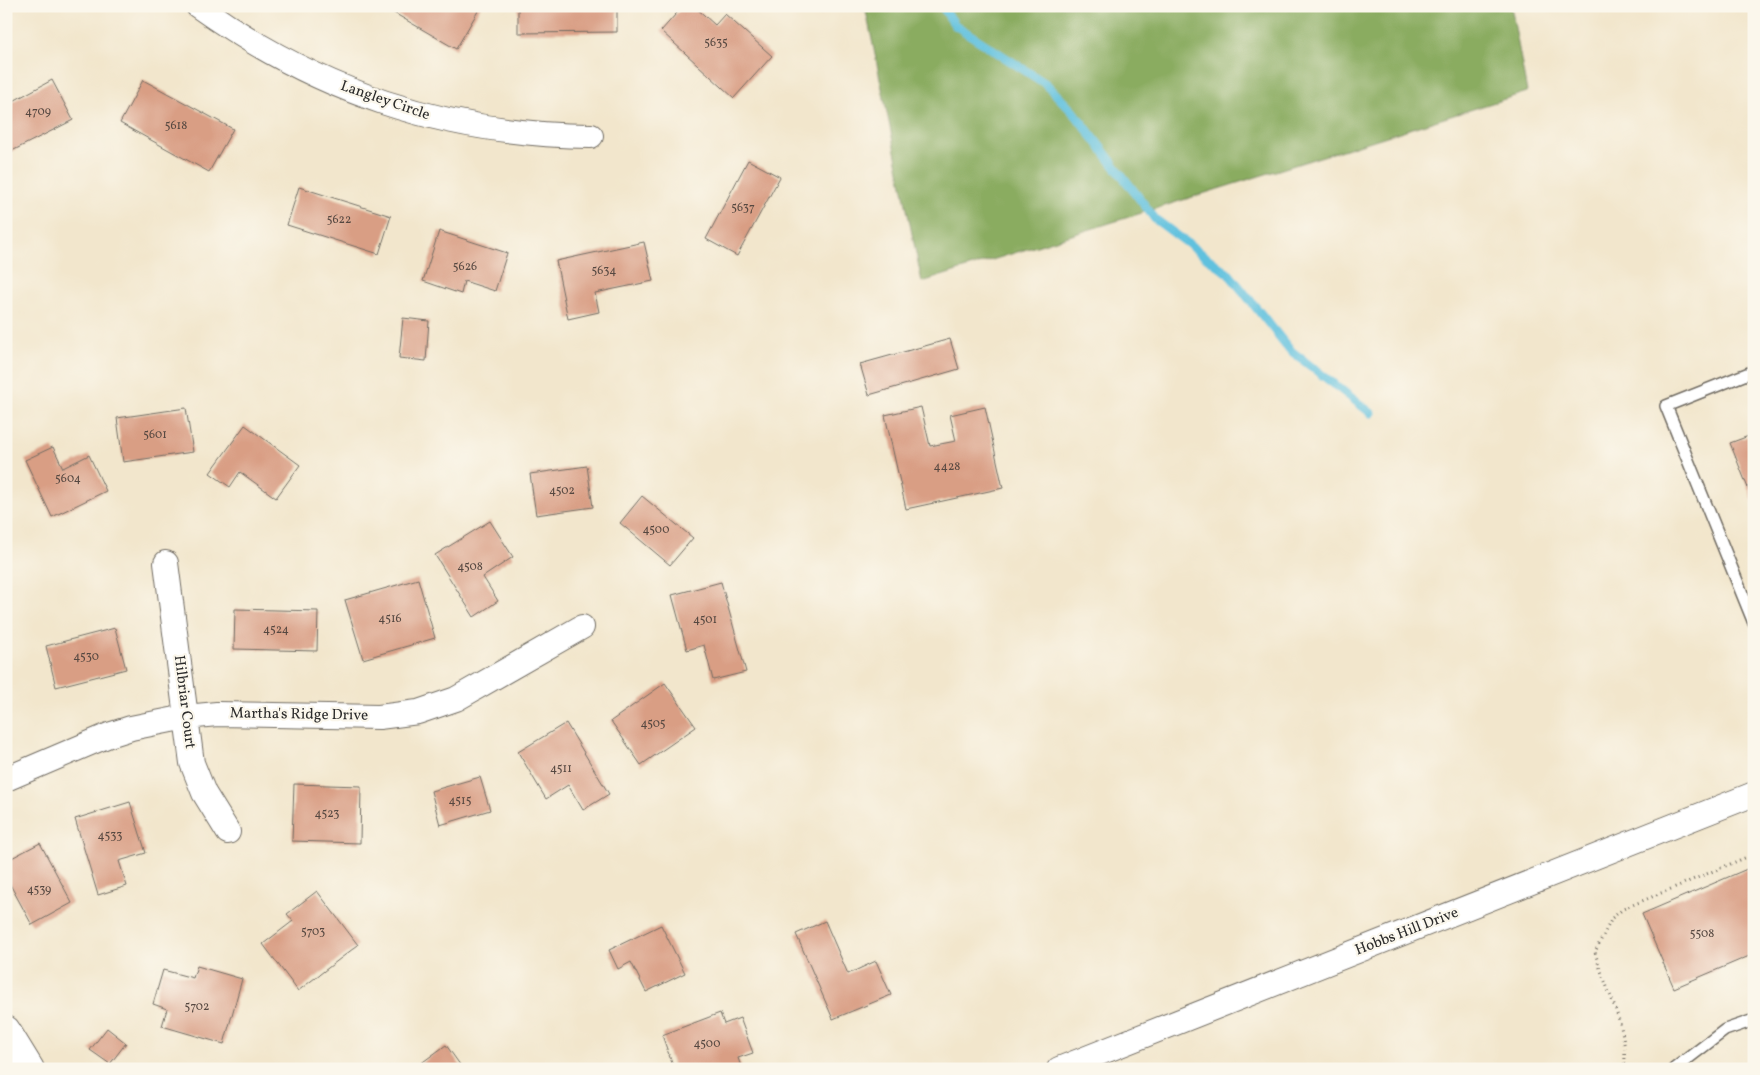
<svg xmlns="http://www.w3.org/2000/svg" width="1760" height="1075" viewBox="0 0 1760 1075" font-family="Vollkorn,serif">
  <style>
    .forest { fill: #8aac60; stroke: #5a6c46 }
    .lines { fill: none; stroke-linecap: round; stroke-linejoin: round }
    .stream { stroke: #60c1de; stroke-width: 9 }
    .building { fill: #d99e84 }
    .service-casing { stroke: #716c63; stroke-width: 14 }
    .minor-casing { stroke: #716c63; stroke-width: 26 }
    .tertiary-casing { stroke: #716c63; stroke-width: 30 }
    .path { stroke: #716c63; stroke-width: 3; stroke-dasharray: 1 4; stroke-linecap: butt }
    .service { stroke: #fff; stroke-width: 11 }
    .minor { stroke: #fff; stroke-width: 24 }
    .tertiary { stroke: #fff; stroke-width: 28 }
    .labels { text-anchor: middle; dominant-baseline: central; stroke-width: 4.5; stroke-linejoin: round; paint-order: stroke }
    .number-label { font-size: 12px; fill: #564841 }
    .street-label { font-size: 15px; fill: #2b2b2b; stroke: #fbf7ec }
  </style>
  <rect width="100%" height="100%" fill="#fbf7ec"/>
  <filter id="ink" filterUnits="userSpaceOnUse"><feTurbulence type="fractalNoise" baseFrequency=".02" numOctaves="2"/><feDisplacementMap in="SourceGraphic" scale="10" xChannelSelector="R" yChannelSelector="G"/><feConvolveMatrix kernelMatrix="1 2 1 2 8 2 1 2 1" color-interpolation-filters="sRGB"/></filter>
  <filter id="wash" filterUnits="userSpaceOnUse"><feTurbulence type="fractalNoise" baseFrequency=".0096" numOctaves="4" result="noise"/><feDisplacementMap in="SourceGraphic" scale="20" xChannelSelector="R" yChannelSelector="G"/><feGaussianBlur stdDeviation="1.12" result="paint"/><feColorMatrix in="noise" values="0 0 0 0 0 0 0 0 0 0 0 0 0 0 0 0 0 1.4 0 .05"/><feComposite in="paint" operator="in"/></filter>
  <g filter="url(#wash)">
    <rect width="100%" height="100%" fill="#f2e6cc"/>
    <path class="forest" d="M865,6H1511L1527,92L922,282Z"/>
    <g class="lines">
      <path class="stream" d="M942,6L955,25L1046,84L1076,115L1155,219L1229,274L1290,350L1371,413"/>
    </g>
    <g id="blocks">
      <path class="building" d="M382,6H481L456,49Z
        M518,6H617V32L518,33Z
        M683,6H694L715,25L725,14L772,56L734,98L661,31Z
        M52,80L73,120L6,154V105Z
        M143,80L233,129L209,172L120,123Z
        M748,160L780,177L737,256L706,239Z
        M299,187L391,216L379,254L287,225Z
        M439,231L507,253L495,291L464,281L461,294L423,281Z
        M644,242L653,281L595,293L599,312L568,319L556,261Z
        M403,318L429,321L426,361L399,358Z
        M950,339L959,369L869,395L860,364Z
        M921,407L930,446L956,441L950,415L985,407L1003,488L906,509L885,415Z
        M186,408L193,452L123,462L117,418Z
        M245,425L300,465L276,498L240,472L230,487L210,473Z
        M1754,434V503L1730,443Z
        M53,447L63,468L89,455L106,491L52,517L25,460Z
        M587,466L593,507L536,515L530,474Z
        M642,496L693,538L670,565L620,523Z
        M490,521L513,557L483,577L498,601L474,617L435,555Z
        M418,579L435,638L363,659L345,600Z
        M721,582L746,672L713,680L704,645L687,650L672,595Z
        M235,609L318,611L317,651L234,649Z
        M115,628L126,669L56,687L46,646Z
        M665,683L696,727L641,765L611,721Z
        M566,723L609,794L583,810L568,785L546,799L518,752Z
        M480,777L490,810L440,825L431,791Z
        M294,784L361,786L360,843L292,841Z
        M130,802L146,853L119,861L127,886L98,895L75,819Z
        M40,843L72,903L32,925L6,877V861Z
        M1754,866V954L1674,988L1642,914Z
        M317,891L358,945L298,991L263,944L293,921L287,914Z
        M825,921L848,974L876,961L891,995L833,1019L796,934Z
        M661,925L685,973L646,992L631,962L618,969L609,950Z
        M197,966L242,979L224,1044L162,1026L167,1009L153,1004L163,970L193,978Z
        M720,1013L724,1024L740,1018L753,1053L738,1058L742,1069H674L662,1035Z
        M107,1028L126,1043L110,1064L90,1050Z
        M446,1045L463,1069H417L416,1067Z"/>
    </g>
  </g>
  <g filter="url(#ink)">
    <use href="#blocks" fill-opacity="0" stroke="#716c63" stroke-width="1"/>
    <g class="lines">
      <g class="service-casing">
        <path id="service" d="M1754,371L1666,406L1754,623
          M1674,1069L1725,1030L1754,1020"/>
      </g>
      <g class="minor-casing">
        <path id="minor" d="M198,6C319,92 443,134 591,136
          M166,563L192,763L204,793L228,832
          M6,779L109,735L131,728L186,717L217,714L379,717L418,712L456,699L582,627
          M1059,1069L1754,794"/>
      </g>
      <g class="tertiary-casing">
        <path id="tertiary" d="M6,1030L30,1069"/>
      </g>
      <path class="path" d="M1624,1069C1630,1028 1605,990 1595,952L1612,918L1623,909L1747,857L1754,858"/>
      <use href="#service" class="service"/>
      <use href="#minor" class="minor"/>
      <use href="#tertiary" class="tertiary"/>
    </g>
  </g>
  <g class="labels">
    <g class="number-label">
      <text x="716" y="43">5635</text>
      <text x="38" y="112">4709</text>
      <text x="176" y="126">5618</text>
      <text x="743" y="208">5637</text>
      <text x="339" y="220">5622</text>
      <text x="465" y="267">5626</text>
      <text x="604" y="271">5634</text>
      <text x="155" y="435">5601</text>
      <text x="947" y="467">4428</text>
      <text x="68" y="479">5604</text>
      <text x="562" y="491">4502</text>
      <text x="656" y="530">4500</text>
      <text x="470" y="567">4508</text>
      <text x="390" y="619">4516</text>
      <text x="705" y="620">4501</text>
      <text x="276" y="630">4524</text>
      <text x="86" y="657">4530</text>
      <text x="653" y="724">4505</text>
      <text x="561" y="769">4511</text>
      <text x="460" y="801">4515</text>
      <text x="327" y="814">4523</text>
      <text x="110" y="836">4533</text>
      <text x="39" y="890">4539</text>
      <text x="313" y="932">5703</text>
      <text x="1702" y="934">5508</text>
      <text x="197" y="1007">5702</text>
      <text x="707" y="1044">4500</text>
    </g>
    <g class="street-label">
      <text transform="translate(385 101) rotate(19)">Langley Circle</text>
      <text transform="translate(184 702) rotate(83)">Hilbriar Court</text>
      <text transform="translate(299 715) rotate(1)">Martha's Ridge Drive</text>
      <text transform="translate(1407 932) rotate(-21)">Hobbs Hill Drive</text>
    </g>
  </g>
  <rect width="1760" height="1075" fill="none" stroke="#fbf7ec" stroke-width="25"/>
</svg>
